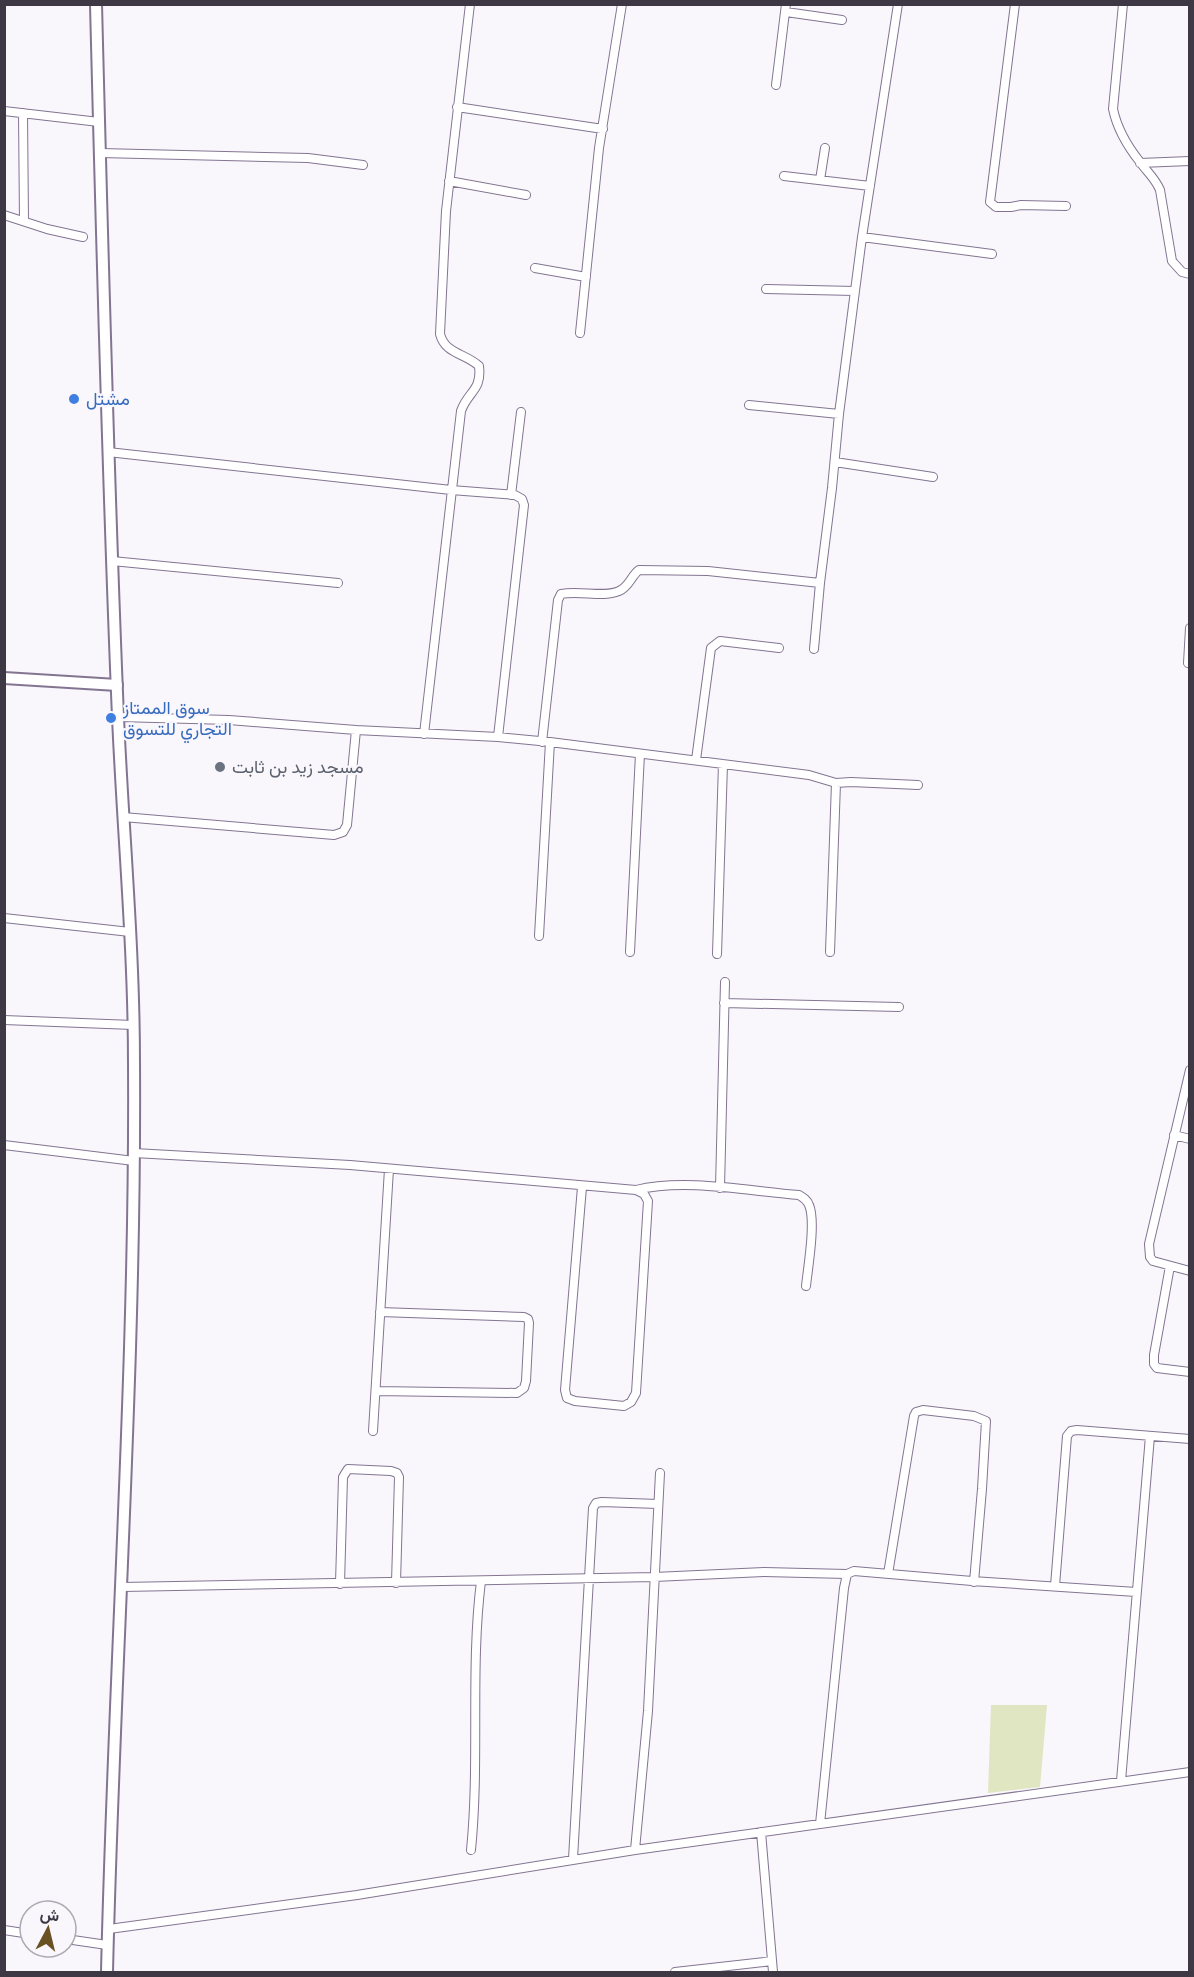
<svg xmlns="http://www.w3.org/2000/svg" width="1194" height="1977" viewBox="0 0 1194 1977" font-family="'Fira Sans Condensed',Vazirmatn,sans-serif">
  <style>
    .green { fill: #e1e6c2 }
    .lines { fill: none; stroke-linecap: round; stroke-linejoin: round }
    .minor-casing { stroke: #837591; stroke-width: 10 }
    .tertiary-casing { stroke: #837591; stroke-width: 14 }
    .secondary-casing { stroke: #837591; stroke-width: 14 }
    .minor { stroke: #fff; stroke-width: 8 }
    .tertiary { stroke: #fff; stroke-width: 10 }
    .secondary { stroke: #fff; stroke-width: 10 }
    .shop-dot { fill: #3f7fe0; stroke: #f9f6fc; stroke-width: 2 }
    .worship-dot { fill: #6b7280; stroke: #f9f6fc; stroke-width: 2 }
    .labels { text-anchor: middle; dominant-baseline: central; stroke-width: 4.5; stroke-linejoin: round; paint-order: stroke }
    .shop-label { font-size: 18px; fill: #366cbe; stroke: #f9f6fc; text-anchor: start }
    .worship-label { font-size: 18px; fill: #5b616d; stroke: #f9f6fc; text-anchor: start }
  </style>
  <rect width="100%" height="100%" fill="#f9f6fc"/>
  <path class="green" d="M991,1705H1047L1040,1787L988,1793Z"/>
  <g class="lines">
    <g class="minor-casing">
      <path id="minor" d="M1015,4L990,202L996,207H1011L1021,205L1066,206
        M1123,4L1113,109C1117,128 1128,147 1140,162C1147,172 1155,178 1160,190L1172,261L1182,272L1190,274
        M786,12L842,20
        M776,85L786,4
        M457,107L603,129
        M4,111L99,122
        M23,113L24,221
        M100,153L308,158L363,165
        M1140,163L1190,161
        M784,176L870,186
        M820,180L825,148
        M449,181L526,195
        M4,215L47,229L83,237
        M862,237L992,254
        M535,268L586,277
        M766,289L855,291
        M580,333L599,148L622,4
        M749,405L839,414
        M108,452L451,490L515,495L522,499L524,505L498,737
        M835,462L933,477
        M511,495L521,412
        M112,561L338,583
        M814,649L820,583L832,488L839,414L862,237L898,4
        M1188,663L1190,628
        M118,717L229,720L356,730L498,737L550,742L809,775L836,783L830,952
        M424,734L461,411C468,391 482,391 479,366C465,353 445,354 440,334L446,211L470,4
        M542,742L558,600L561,594C579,590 604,598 619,591C629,587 631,576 639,570L708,571L820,583
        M696,760L711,648L720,641L779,648
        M836,783L851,782L918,785
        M123,817L334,835L343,832L347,825L356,730
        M4,918L130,932
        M539,936L550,742
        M630,952L640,754
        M717,954L723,764
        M724,1003L899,1007
        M4,1020L133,1025
        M1190,1070L1149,1244L1150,1257L1153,1261L1190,1271
        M1174,1135L1190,1139
        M4,1145L134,1161
        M134,1153L350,1165L636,1190L644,1194L648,1201L636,1393L631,1402L624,1406L575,1401L567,1398L565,1390L582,1187
        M720,1188L725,982
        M636,1190C685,1178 748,1191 799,1195C804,1198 807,1200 809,1205C816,1221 808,1267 806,1286
        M1170,1266L1154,1355V1364L1157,1368L1190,1372
        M376,1391L517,1393L524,1388L526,1381L529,1323L528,1319L524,1317L380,1312
        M373,1431L389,1169
        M888,1574L914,1416L916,1412L923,1410L974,1416L986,1421L982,1489L974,1582
        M340,1584L343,1477L348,1469L391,1471L397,1473L399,1477L396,1583
        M1055,1586L1067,1436L1071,1431L1077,1430L1190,1439
        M122,1587L654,1577L764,1572L847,1574L854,1571L972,1581L1136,1592
        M1121,1781L1150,1436
        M820,1824L844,1588L847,1574
        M761,1832L773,1972
        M471,1850C480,1760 470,1670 481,1581
        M635,1850L648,1711L660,1473
        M573,1859L593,1508L596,1503L602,1502L658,1504
        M109,1929L357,1895L635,1850L1190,1772
        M4,1930L30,1934
        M66,1939L107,1945
        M675,1972L772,1961"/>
    </g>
    <g class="tertiary-casing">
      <path id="tertiary" d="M4,678L117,685"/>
    </g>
    <g class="secondary-casing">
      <path id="secondary" d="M96,4C102,242 108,479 118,717C123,832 134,947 134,1063C136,1366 114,1669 107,1972"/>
    </g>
    <use href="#minor" class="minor"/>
    <use href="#tertiary" class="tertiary"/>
    <use href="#secondary" class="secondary"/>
  </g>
  <g class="shop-dot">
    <circle cx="74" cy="399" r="6"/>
    <circle cx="111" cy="718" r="6"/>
  </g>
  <circle class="worship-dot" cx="220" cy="767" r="6"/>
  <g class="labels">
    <g class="shop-label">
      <text x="86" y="399">مشتل</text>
      <text x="123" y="708">سوق الممتاز<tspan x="123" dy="21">التجاري للتسوق</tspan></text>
    </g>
    <g class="worship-label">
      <text x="232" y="767">مسجد زيد بن ثابت</text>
    </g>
  </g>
  <rect width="1194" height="1977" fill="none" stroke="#3e3844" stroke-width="12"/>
  <g transform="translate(48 1929) rotate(7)"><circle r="28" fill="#f9f6fc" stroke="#aeaab2" stroke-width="1.5"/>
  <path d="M0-4.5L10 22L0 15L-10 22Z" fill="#6a5122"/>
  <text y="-9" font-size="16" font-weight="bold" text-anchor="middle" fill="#3e3844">ش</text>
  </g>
</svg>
